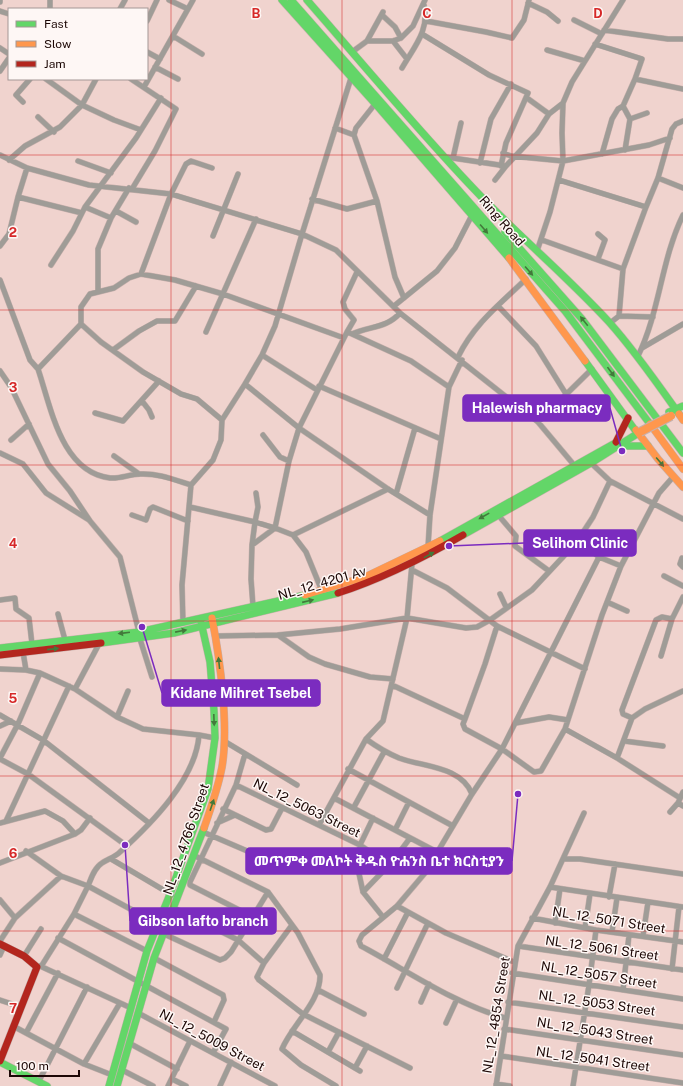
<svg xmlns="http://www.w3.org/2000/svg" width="683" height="1086" viewBox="0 0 683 1086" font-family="'Public Sans','Noto Sans Ethiopic',sans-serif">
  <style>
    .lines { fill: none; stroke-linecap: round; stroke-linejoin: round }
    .street-casing { stroke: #c7b0ac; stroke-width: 6 }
    .fast-casing { stroke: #c7b0ac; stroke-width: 8 }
    .slow-casing { stroke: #c7b0ac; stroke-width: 8 }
    .jam-casing { stroke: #c7b0ac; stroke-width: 8 }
    .street { stroke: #9f9c97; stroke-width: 5 }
    .fast { stroke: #63d668; stroke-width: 7 }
    .slow { stroke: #ff974d; stroke-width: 7 }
    .jam { stroke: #b3261e; stroke-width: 7 }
    .slow-bridge-casing { stroke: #c7b0ac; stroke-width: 10; stroke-linecap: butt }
    .slow-bridge { stroke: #ff974d; stroke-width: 8 }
    .oneway { fill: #43793b }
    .grid { fill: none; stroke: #d62828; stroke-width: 1; stroke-opacity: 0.55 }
    .labels { text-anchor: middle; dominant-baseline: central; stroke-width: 3; stroke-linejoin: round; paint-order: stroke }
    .street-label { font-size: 13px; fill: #1c0705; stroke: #fef7f5 }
    .grid-label { font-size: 13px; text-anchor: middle; font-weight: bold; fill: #d62828; stroke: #fef7f5; stroke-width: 3; stroke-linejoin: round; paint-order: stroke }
    .leader { fill: none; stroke: #7b2cbf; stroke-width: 1.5 }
    .callout-dot { fill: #7b2cbf; stroke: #fef7f5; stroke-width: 1.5 }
    .callout { fill: #7b2cbf; stroke: #7b2cbf; stroke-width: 1.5 }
    .callout-label { font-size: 14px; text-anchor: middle; font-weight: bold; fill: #fff }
  </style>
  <rect width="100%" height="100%" fill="#f0d3ce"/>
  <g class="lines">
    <g class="street-casing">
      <path id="street" d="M50,0V9
        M169,0L188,9
        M0,2V0
        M528,3L547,12L558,21
        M120,9L125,0
        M0,11L9,14
        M382,15L395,27L401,38
        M574,20L602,34
        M147,21L157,0
        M426,21L486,32L512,38L524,20L529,0
        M604,30L668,39H683
        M422,34L489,75L528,93L506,143L501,166
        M173,36L202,54
        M367,41L383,12
        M393,41L407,59
        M595,44L642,59L635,79L683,89
        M0,48L9,54
        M547,50L585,61
        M147,52L160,59
        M352,52L367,41H393L401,38L413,26L425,0
        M155,67L178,79
        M402,68C414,47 430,30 424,5
        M0,71L9,58
        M351,78L302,234L336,250L400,313L538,422L574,465
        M46,79L82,105L114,120L141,130
        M131,79L176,109L155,151L132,189
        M144,87L193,0
        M527,98L549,114
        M23,102L16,95L30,79
        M375,104L356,128L354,135L377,201L395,277L404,298
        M623,106L630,119L625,150
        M38,117L54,132
        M630,119L647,113
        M335,128L354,135
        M503,153L511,156L563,161L649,145L670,138
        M602,154L612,119L618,109L623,106L635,79
        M0,155L27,168L89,185L171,194L302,234L275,326L262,355L245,384L299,428L289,461L275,528L293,535L306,552L322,591
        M446,157L506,166L537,133L549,114L563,103
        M453,158L461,123
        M9,160L25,146L60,127L82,105L96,79
        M78,161L111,173
        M480,163L491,119L511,84
        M27,168L18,197L82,213
        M658,178L683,188
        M495,180L506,166
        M559,180L646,207
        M312,199L347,209L377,201
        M85,207L111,218
        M116,211L136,222
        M213,236L238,174
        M542,240L623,269
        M0,246L9,234L18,197
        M537,251L550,212L563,161L562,133L563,103L572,82L623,0
        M598,259L605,240L598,234
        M51,265L73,231L85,207L136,138L161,98
        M141,274L171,194L186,164L191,161L212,168
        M0,280L30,360L38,369L81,324
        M98,291V249L111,218L129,188
        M394,306L437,271L455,248L472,215
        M498,306L536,346L566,394
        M400,313C387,328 370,326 352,334L347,332L299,428L388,489L430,515
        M619,316L653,317
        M610,323L619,316L623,269L646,207L658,178L672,129L676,124L683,121
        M206,332L256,219
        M347,332L354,320L345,309L343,302L357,272
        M352,334L411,361L449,387L430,515L428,547
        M642,348L683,324
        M113,350L139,331L157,321H175L196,286
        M262,355L317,390
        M638,356C660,311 661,260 683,215
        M458,357C474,324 500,304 526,279
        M38,369C51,407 61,472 110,478C120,479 130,474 140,474C158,473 175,480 191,485
        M0,371L11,387L48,464L70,491L90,521L120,557L139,632
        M319,386L441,439
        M449,387L462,360
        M142,401L149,410L152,417
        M95,413L123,421L159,381
        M222,420L245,384
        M538,422L592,369
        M263,435L280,457L289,461
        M11,440L29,424
        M0,453L23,464L46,493L89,520
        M114,456L139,474
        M591,463L610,481L683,519
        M256,493L258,507L255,522L275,528
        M396,494L415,428
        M190,507L255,522L252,545
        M132,515L146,520L150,509L153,507L188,521
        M499,516L516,536L515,546L549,571
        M293,535L388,489
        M578,540L599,557L621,566
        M682,558L680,564L683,567
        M412,570L447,588L497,626L585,669
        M664,576L683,586
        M500,594L506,607
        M0,600L15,598L16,609L29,618L32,644
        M607,602L627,611
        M253,606L251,579L252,545L275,528
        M58,614L65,640
        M183,623L182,585L191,485L213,460L221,440L222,420L197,399L181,394L143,372L101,342L81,324V307L90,294L114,288L129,278L141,274L175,280L223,294L344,338
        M278,635L340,629L407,618L466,628L477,627L490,620L532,590L562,558L578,540L593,517L610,481
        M216,636L278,635L309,657L325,664L370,677L393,679
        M140,639L152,677
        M23,652L26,670
        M661,656L672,619
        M0,669L26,670L40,673L75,689L117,717L143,729L199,735L215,738
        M392,685L465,719L463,724L465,729L502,749L534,772L541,771L565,729L602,615L621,566L659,493L673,477
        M75,689L99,644
        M0,715L43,740L149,823
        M117,717L128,691
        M632,718L623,714L622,710L656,620L662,617L672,619L683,597
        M465,719L485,664L497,626
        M516,723L549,717L568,720
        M0,726L11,721
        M565,729L617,758L680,798
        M366,739C377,747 387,753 399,758C423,767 461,766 472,794
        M224,741L297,785
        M624,741L663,746
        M245,754L236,785L190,882V885L253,917
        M0,758L18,724L40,673
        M617,758L632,718L645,709L683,691
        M0,759L28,774L127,846
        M348,769L453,826
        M236,785L360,845L389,865
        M683,792L678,803L683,806
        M334,798L437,852
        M354,807L384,752
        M223,809L266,830L271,829L282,808
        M670,812L678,803
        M373,818L360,845L358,869L363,892L383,917
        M6,821L69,686
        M0,823L45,811L63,821L75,834
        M217,823L235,815
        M319,825L366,739L383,721L407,618L412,564
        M395,830L409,802
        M203,832L268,860L277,867
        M26,851L61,876L88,886C91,879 94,868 102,863C108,859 115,857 120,852C151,824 196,779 199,735
        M193,855L268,892L298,933L320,975C321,1001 292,1025 282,1049L301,1065L336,1086
        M111,859L172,895
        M563,859H580L683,874
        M0,863L75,834L81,830L90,818
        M550,887L683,907
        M363,892L393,861L410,838
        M609,897L615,864
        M0,900L15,918L0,941
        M397,906L446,933L514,962
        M174,908L238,940L264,963L292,925
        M74,914L147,951
        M15,918L61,876
        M532,918L596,930L683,942
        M555,923L560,889
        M585,928L590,894
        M612,932L617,898
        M164,934L220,960L225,958L231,952L268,892
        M643,936L648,902
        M58,938L226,1029L213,1053
        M518,946L683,970
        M0,955L4,946
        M24,956L41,929
        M154,958L223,995L224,1000L214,1022
        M384,959L408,912
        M264,963L257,977L259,980L303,1014L410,1068
        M42,965L74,914L88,886L158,924
        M40,966L131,1008
        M672,969L679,907
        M512,973L683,999
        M397,988L428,923
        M318,990L364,1014
        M623,990L629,935
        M0,1000L21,1007
        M421,1002L429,984
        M508,1002L683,1027
        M138,1013L275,1086
        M505,1018C453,1003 408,971 361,946L359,941L362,935L397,906L425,873L472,794L502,749L599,557
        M446,1023L457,999
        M13,1026L84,1064L112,1075
        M504,1029L683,1055
        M292,1031L360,1071
        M26,1033L58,973
        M129,1043L177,1069
        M328,1052L339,1032
        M501,1056L683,1083
        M84,1064L120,1003
        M355,1068L367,1046
        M122,1070L153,1086
        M172,1079L186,1086
        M39,1081L87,987
        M496,1084L510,1086
        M168,1086L190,1041
        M220,1086L231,1062
        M496,1086L518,946L550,887L584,813
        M573,1086L589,985L596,930"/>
    </g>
    <g class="fast-casing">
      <path id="fast" d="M282,0L379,108L509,258
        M291,0L565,311L650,424
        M307,0C362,63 416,128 473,188C517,235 566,275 609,322C635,351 657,383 679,414
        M505,232L582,319L683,453
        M585,361L635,430
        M669,412L683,406
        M620,446H648
        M463,535L591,463L640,432
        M440,541L617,442
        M101,643L174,633L338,593
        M0,648L139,632L305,595
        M0,1062L47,1086
        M109,1086L147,951L170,894L208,789L215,738L214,711L210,662L201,622
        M117,1086L154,958L204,828"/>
    </g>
    <g class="slow-casing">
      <path id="slow" d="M509,258L585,361
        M679,414L683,420
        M650,424L683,469
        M636,430L658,459L683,487
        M305,595L365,577L440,541
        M204,828C211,808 218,788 222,767C229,726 220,659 212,618"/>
    </g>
    <g class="jam-casing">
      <path id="jam" d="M616,442L628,418
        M338,593C382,579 423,558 463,535
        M0,655L101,643
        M0,944L24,956L37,967L0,1061"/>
    </g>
    <use href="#street" class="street"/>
    <use href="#fast" class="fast"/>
    <use href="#slow" class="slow"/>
    <use href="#jam" class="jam"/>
    <g class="slow-bridge-casing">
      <path id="slow-bridge" d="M640,432L671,416"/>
    </g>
    <use href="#slow-bridge" class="slow-bridge"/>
  </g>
  <defs><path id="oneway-solid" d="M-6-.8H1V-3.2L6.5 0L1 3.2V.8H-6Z"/></defs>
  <g class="oneway">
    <use href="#oneway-solid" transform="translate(484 229) rotate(49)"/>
    <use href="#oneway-solid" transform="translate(529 271) rotate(49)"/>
    <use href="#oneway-solid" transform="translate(584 321) rotate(-129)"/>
    <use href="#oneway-solid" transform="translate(611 372) rotate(54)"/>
    <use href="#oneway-solid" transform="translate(660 462) rotate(50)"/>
    <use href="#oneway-solid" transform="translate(484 516) rotate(151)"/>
    <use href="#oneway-solid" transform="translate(429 555) rotate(-29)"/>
    <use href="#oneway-solid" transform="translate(308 601) rotate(-13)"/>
    <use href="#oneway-solid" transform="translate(181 631) rotate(-11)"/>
    <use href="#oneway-solid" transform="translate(124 633) rotate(173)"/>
    <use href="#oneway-solid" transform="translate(53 649) rotate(-6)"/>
    <use href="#oneway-solid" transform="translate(219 663) rotate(-96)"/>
    <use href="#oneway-solid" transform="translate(214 720) rotate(88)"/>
    <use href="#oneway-solid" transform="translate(212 805) rotate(-71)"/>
  </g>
  <path class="grid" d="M171,0V1086M342,0V1086M512,0V1086M0,155H683M0,310H683M0,465H683M0,621H683M0,776H683M0,931H683"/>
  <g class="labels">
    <g class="street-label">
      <text transform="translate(502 221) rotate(49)">Ring Road</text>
      <text transform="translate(322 583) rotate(-16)">NL_12_4201 Av</text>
      <text transform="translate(307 808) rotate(26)">NL_12_5063 Street</text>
      <text transform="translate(186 839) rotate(-71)">NL_12_4766 Street</text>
      <text transform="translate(609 920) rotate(9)">NL_12_5071 Street</text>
      <text transform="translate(602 948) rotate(8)">NL_12_5061 Street</text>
      <text transform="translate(599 975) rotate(9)">NL_12_5057 Street</text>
      <text transform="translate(597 1003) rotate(8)">NL_12_5053 Street</text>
      <text transform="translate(496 1015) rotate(-81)">NL_12_4854 Street</text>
      <text transform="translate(595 1031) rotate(9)">NL_12_5043 Street</text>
      <text transform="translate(212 1040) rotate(28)">NL_12_5009 Street</text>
      <text transform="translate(593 1059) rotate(8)">NL_12_5041 Street</text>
    </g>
  </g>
  <g class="grid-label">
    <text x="256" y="18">B</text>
    <text x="427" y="18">C</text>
    <text x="598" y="18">D</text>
    <text x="13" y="237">2</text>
    <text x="13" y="392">3</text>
    <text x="13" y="548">4</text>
    <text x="13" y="703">5</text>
    <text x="13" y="858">6</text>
    <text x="13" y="1013">7</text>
  </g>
  <path class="leader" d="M622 451L610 408M449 546L524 543M142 627L162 693M518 794L512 861M125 845L130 921"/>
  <g class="callout-dot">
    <circle cx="622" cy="451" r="4"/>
    <circle cx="449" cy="546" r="4"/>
    <circle cx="142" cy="627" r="4"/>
    <circle cx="518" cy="794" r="4"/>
    <circle cx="125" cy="845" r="4"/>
  </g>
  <g class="callout">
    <rect x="463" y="395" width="147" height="26" rx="4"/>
    <rect x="524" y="530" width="112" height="26" rx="4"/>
    <rect x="162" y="680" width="158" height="26" rx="4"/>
    <rect x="246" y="848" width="266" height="26" rx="4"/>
    <rect x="130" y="908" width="146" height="26" rx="4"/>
  </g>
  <g class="callout-label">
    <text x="537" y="413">Halewish pharmacy</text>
    <text x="580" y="548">Selihom Clinic</text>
    <text x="241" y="698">Kidane Mihret Tsebel</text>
    <text x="379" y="866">መጥምቀ መለኮት ቅዱስ ዮሐንስ ቤተ ክርስቲያን</text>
    <text x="203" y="926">Gibson lafto branch</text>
  </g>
  <rect x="8" y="8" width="140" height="72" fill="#fef7f5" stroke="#a49795"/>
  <rect x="16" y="21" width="20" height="6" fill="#63d668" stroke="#a49795"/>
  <text x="44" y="28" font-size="12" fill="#1c0705">Fast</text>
  <rect x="16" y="41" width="20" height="6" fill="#ff974d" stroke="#a49795"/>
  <text x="44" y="48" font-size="12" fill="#1c0705">Slow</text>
  <rect x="16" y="61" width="20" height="6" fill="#b3261e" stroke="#a49795"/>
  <text x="44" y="68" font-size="12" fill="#1c0705">Jam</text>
  <path d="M10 1070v6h69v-6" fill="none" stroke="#1c0705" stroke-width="2"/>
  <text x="16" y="1070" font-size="12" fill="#1c0705" stroke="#fef7f5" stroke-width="3" paint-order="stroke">100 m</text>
</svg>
